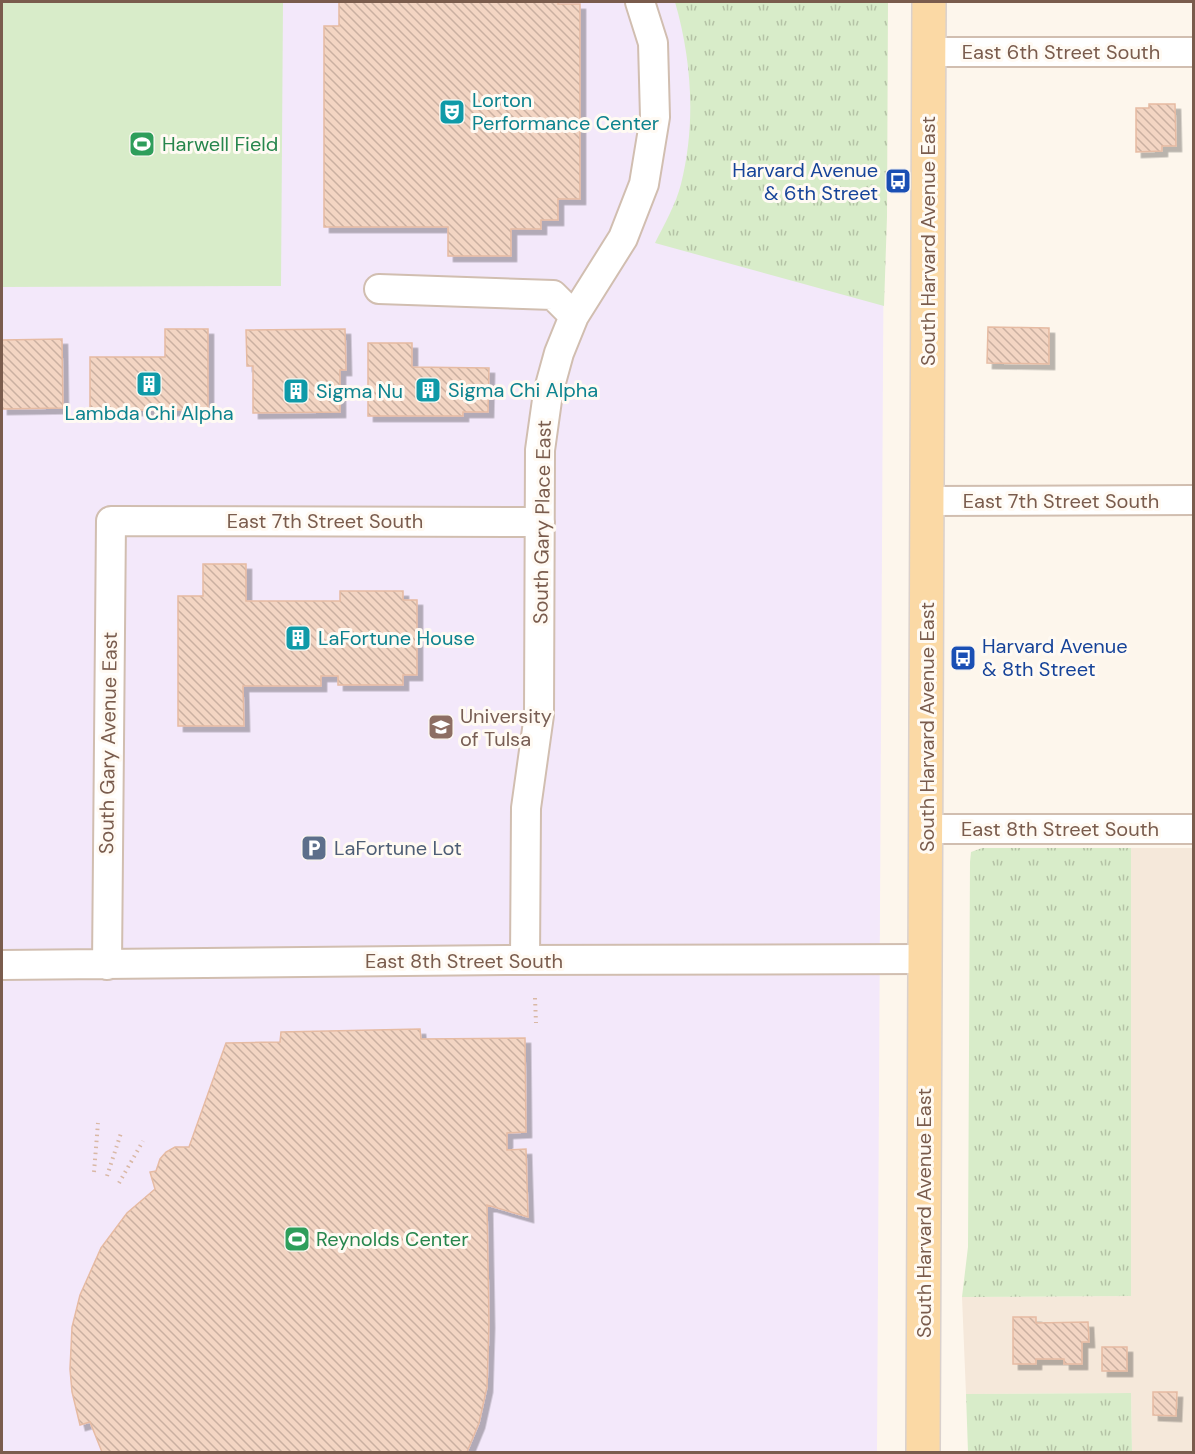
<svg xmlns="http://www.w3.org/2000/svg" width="1195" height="1454" viewBox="0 0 1195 1454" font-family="'DM Sans',sans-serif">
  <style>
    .residential { fill: #f5e8da }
    .education { fill: #f3e8fa }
    .grass { fill: url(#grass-tufts) }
    .green { fill: #d8ecc9 }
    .building { fill: url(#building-back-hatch); stroke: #e6bba3; stroke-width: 1.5; filter: url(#shadow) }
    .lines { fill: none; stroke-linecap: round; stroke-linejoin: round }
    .minor-casing { stroke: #d1beb0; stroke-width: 32 }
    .major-casing { stroke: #dad1cd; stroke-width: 36 }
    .path { stroke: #d9b8a5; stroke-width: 4; stroke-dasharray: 1.5 4.5; stroke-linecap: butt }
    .minor { stroke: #fff; stroke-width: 28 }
    .major { stroke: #fbd9a5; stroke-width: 33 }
    .labels { text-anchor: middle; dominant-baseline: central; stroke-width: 6; stroke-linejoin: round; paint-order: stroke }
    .street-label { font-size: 20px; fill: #7a5c4d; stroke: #fffaf3 }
    .culture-label { font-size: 20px; fill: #0d838f; stroke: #fffaf3; text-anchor: start }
    .leisure-label { font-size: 20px; fill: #27864d; stroke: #fffaf3; text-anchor: start }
    .transit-label { font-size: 20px; fill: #164399; stroke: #fffaf3; text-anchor: end }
    .education-label { font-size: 20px; fill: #785e54; stroke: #fffaf3; text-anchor: start }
    .service-label { font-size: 20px; fill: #4e5e75; stroke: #fffaf3; text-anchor: start }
  </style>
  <defs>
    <pattern id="grass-tufts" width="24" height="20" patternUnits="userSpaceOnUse" patternTransform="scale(1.5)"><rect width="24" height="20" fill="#d8ecc9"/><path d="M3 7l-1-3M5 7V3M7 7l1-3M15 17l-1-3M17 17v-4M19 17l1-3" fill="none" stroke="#b4c2a5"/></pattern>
    <pattern id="building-back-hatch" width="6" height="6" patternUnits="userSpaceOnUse" patternTransform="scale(1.5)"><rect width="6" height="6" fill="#f3d5c3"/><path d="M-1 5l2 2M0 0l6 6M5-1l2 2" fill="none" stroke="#cab0a1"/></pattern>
    <filter id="shadow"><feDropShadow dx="5.5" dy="5.5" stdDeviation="0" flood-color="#0004"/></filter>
  </defs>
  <rect width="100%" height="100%" fill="#fdf6ec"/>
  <path class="residential" d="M1131,848H1193V1452H1132L1131,1393L966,1394L962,1297L1131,1296Z"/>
  <path class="education" d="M2,2H885L877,1452H2Z"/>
  <path class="grass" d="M675,2H888L887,217L884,306L655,243C664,225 676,204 681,184C696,124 692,61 675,2Z
    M982,848H1131V1296L962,1297L968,1247L970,862L971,852Z
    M1131,1393L1132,1452H968L966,1394Z"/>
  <path class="green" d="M2,2H283L281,286L2,287Z"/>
  <path class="building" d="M339,2H558V4H580V199H558V220H541V229H511V256H448V227H324V26H339Z
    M1149,104H1175L1176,146H1162V151L1136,152V108H1149Z
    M988,327L1049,328V364L987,363Z
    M165,329H208V410H90V357H165Z
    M345,329L346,370H340V412L253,413V366H247L246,330Z
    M62,339L63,408L2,409V340Z
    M368,343H412V367L489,368L488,412H463V416H368Z
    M203,564H246V601H340V591H403V600H417V675H403V685H338V676H321V686H243L244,726H178V596H203Z
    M420,1029L421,1039L525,1038L526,1132L507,1133V1150L526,1149L528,1217L487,1205L489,1323L487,1387L479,1423L467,1452H102L90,1422L80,1425L72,1392L70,1369L72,1327L80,1295L101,1248L127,1213L155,1189L150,1172L156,1171L160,1159L166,1152L175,1147H189L226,1043L280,1042L281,1032Z
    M1013,1317H1036V1323L1088,1322L1089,1342H1082V1364H1064V1359H1036V1364H1013Z
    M1102,1347H1127V1371H1102Z
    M1153,1392H1177L1176,1416L1153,1415Z"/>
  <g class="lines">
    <g class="minor-casing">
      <path id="minor" d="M928,52H1194
        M379,289L553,295L574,316
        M928,501L1194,500
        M926,829H1194
        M525,960L526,808L539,715L540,450L548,393L559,353L574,316L623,238L644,184L655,117L653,43L640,2
        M2,965L506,960L926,959
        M107,965L111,521L540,522"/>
    </g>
    <g class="major-casing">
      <path id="major" d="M923,1452L929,2"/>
    </g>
    <path class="path" d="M535,998L536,1023
      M94,1172L98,1123
      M107,1176L121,1133
      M119,1183L143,1141"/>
    <use href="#minor" class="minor"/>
    <use href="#major" class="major"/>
  </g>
  <defs>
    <g id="theatre-square" transform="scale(1.35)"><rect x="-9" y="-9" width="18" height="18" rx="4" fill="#0f9aa8" stroke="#fffaf3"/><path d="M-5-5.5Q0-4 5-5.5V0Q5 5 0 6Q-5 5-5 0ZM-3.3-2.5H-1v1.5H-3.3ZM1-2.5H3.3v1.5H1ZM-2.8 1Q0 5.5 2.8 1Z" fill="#fff"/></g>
    <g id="stadium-square" transform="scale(1.35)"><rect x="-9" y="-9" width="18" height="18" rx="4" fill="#2e9e5b" stroke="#fffaf3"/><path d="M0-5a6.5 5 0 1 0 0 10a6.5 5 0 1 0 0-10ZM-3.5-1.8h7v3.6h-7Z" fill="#fff"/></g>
    <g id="bus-square" transform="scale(1.35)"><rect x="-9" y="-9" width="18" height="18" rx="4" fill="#1a4fb4" stroke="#fffaf3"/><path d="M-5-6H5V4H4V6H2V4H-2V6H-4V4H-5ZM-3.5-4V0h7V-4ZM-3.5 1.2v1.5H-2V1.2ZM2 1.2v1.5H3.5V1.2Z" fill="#fff"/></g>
    <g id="building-square" transform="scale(1.35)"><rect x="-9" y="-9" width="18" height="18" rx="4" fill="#0f9aa8" stroke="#fffaf3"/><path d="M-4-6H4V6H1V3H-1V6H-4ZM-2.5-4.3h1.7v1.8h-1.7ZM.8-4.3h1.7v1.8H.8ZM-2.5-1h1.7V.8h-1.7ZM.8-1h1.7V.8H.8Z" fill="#fff"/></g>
    <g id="university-square" transform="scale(1.35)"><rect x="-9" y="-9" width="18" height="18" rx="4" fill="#8d6e63" stroke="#fffaf3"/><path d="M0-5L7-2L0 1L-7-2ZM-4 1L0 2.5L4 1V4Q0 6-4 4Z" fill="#fff"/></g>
    <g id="parking-square" transform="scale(1.35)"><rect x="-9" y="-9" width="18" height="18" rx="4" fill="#5c6f8a" stroke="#fffaf3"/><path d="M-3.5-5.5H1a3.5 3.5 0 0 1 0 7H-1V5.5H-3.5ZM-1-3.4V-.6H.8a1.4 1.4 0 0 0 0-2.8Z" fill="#fff"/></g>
  </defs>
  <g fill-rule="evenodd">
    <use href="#theatre-square" x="452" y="112"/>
    <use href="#stadium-square" x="142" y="144"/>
    <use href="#bus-square" x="898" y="181"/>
    <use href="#building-square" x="149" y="384"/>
    <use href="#building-square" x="428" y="390"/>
    <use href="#building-square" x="296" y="391"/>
    <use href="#building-square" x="298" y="638"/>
    <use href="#bus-square" x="963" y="658"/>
    <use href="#university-square" x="441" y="727"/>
    <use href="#parking-square" x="314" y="848"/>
    <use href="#stadium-square" x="297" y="1239"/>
  </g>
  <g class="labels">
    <g class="street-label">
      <text x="1061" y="52">East 6th Street South</text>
      <text transform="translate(928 241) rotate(-90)">South Harvard Avenue East</text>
      <text x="1061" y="501">East 7th Street South</text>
      <text x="325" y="521">East 7th Street South</text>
      <text transform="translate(542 522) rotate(-89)">South Gary Place East</text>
      <text transform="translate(927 727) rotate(-90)">South Harvard Avenue East</text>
      <text transform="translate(108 743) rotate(-89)">South Gary Avenue East</text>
      <text x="1060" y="829">East 8th Street South</text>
      <text x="464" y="961">East 8th Street South</text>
      <text transform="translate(924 1213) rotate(-90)">South Harvard Avenue East</text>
    </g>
    <g class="culture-label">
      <text x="472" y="100">Lorton<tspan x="472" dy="23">Performance Center</tspan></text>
      <text x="448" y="390">Sigma Chi Alpha</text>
      <text x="316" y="391">Sigma Nu</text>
      <text x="149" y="413" text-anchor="middle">Lambda Chi Alpha</text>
      <text x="318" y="638">LaFortune House</text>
    </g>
    <g class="leisure-label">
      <text x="162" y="144">Harwell Field</text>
      <text x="316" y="1239">Reynolds Center</text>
    </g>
    <g class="transit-label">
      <text x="878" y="170">Harvard Avenue<tspan x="878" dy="23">&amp; 6th Street</tspan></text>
      <text x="982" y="646" text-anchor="start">Harvard Avenue<tspan x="982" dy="23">&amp; 8th Street</tspan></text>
    </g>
    <g class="education-label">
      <text x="460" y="716">University<tspan x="460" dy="23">of Tulsa</tspan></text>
    </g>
    <g class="service-label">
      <text x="334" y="848">LaFortune Lot</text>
    </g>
  </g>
  <rect width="1195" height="1454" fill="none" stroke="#7a5c4d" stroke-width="6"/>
</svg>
